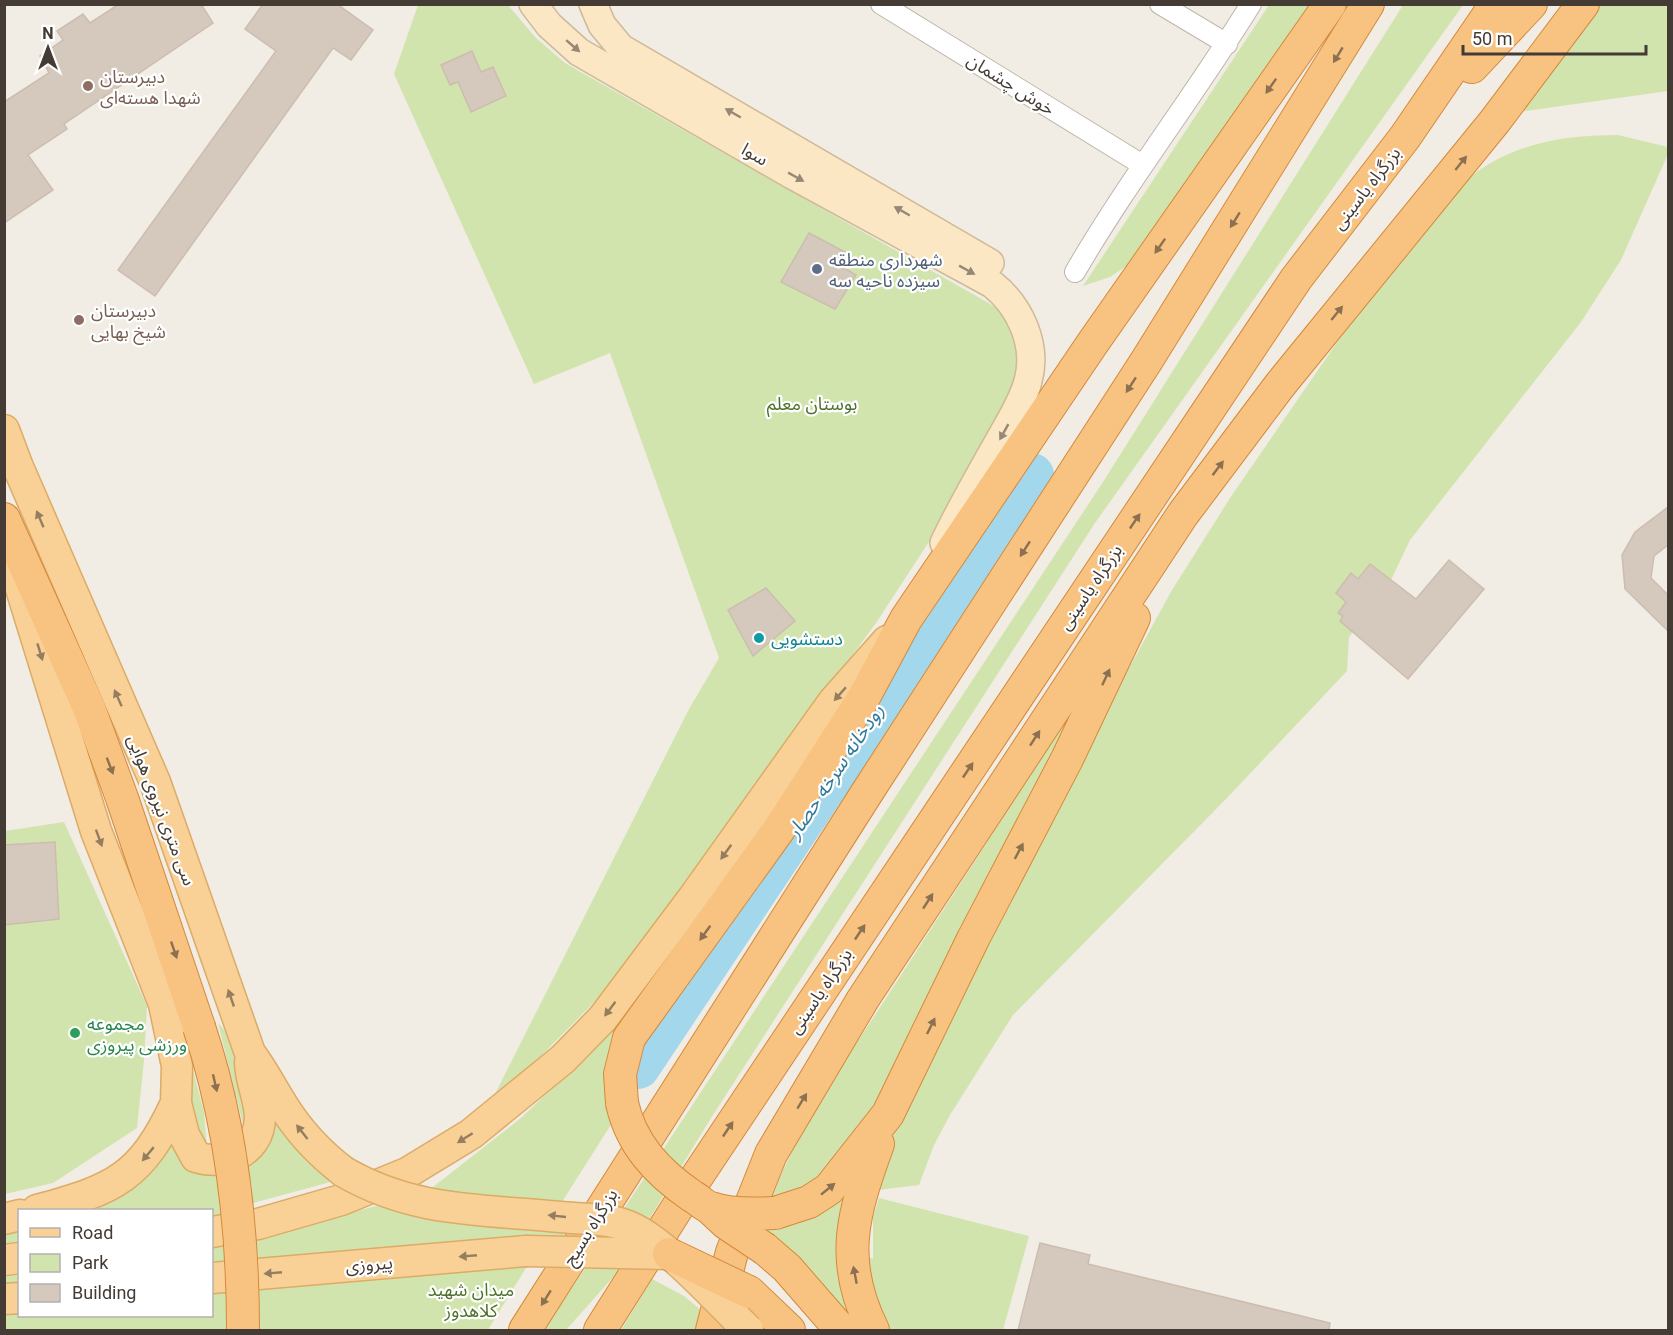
<svg xmlns="http://www.w3.org/2000/svg" width="1673" height="1335" viewBox="0 0 1673 1335" font-family="Roboto,'Noto Sans Arabic',sans-serif">
  <style>
    .green { fill: #d2e4ae }
    .lines { fill: none; stroke-linecap: round; stroke-linejoin: round }
    .river { stroke: #a3d7ec; stroke-width: 44 }
    .building { fill: #d5c9bd; stroke: #ccbdae; stroke-width: 1.5 }
    .minor-casing { stroke: #bfb5aa; stroke-width: 22 }
    .secondary-casing { stroke: #cfb996; stroke-width: 30 }
    .primary-casing { stroke: #dcab67; stroke-width: 33 }
    .trunk-casing { stroke: #d4893b; stroke-width: 34 }
    .minor { stroke: #fff; stroke-width: 20 }
    .secondary { stroke: #fbe7c4; stroke-width: 27 }
    .primary { stroke: #f9d096; stroke-width: 30 }
    .trunk { stroke: #f8c380; stroke-width: 32 }
    .primary-bridge-casing { stroke: #dcab67; stroke-width: 33; stroke-linecap: butt }
    .trunk-bridge-casing { stroke: #d4893b; stroke-width: 34; stroke-linecap: butt }
    .primary-bridge { stroke: #f9d096; stroke-width: 30 }
    .trunk-bridge { stroke: #f8c380; stroke-width: 32 }
    .oneway { fill: #968875 }
    .oneway2 { fill: #8b7152 }
    .oneway3 { fill: #957e60 }
    .education-dot { fill: #8d6e63; stroke: #fff; stroke-width: 2 }
    .service-dot { fill: #5c6f8a; stroke: #fff; stroke-width: 2 }
    .culture-dot { fill: #0f9aa8; stroke: #fff; stroke-width: 2 }
    .leisure-dot { fill: #2e9e5b; stroke: #fff; stroke-width: 2 }
    .labels { text-anchor: middle; dominant-baseline: central; stroke-width: 4.5; stroke-linejoin: round; paint-order: stroke }
    .education-label { font-size: 18px; fill: #785e54; stroke: #fff; text-anchor: start }
    .street-label { font-size: 18px; fill: #433b34; stroke: #fff }
    .service-label { font-size: 18px; fill: #4e5e75; stroke: #fff; text-anchor: start }
    .park-label { font-size: 18px; fill: #4e712b; stroke: #fff }
    .culture-label { font-size: 18px; fill: #0d838f; stroke: #fff; text-anchor: start }
    .leisure-label { font-size: 18px; fill: #27864d; stroke: #fff; text-anchor: start }
    .water-label { font-size: 20px; font-style: italic; fill: #307999; stroke: #fff }
  </style>
  <rect width="100%" height="100%" fill="#f1ece4"/>
  <path class="green" d="M418,5H508L535,37L565,63L992,305L1006,315L1016,328L1021,382L970,479L876,623L611,985L536,1061L494,1096L689,709L719,658L610,353L534,384L394,74Z
    M1269,5H1316L1140,257L1110,277L1083,286Z
    M1403,5H1463L1095,523L711,1118L615,1275L566,1330H544L604,1240L252,1264L248,1239L380,1205L415,1214L606,1236L1103,482Z
    M1598,5H1668V91L1511,113Z
    M1618,135L1668,147V154L1621,260L1581,322L1410,540L1390,582L1349,637L1347,671L1225,800L1013,1015L950,1115L934,1145L919,1185L878,1190L886,1151L940,1032L1066,783L1172,590L1232,495L1338,341L1453,192C1500,146 1555,135 1618,135Z
    M1102,657L897,1065L839,1171L769,1206C797,1127 847,1059 892,989C963,879 1035,770 1102,657Z
    M801,766L614,1042V1120L560,1205L428,1191L521,1118L589,1053Z
    M64,822L147,1006L144,1060L137,1128L53,1183L5,1194V831Z
    M218,1023C246,1050 246,1097 245,1133Z
    M184,1036L204,1112L207,1149L193,1140Z
    M267,1119L276,1121L306,1161L334,1181L246,1205L241,1167Z
    M168,1141L221,1172L226,1215L212,1217V1210H62Z
    M847,1182L860,1315L834,1319L746,1225Z
    M879,1198L1029,1236L1003,1330H891L880,1314L864,1256L873,1259V1218Z
    M19,1221V1244L5,1247L4,1225Z
    M229,1242L230,1266L212,1268V1246Z
    M529,1263L488,1330H254L252,1286Z
    M19,1271V1286L5,1288L4,1273Z
    M652,1279L684,1296L707,1315L703,1330H621Z
    M232,1289V1330H5L4,1308L19,1307L20,1316H212V1291Z"/>
  <g class="lines">
    <path class="river" d="M638,1067L1032,475"/>
  </g>
  <path class="building" d="M119,4H201L213,23L64,124L67,129L28,155L53,190L4,223V102L49,73L40,56L63,40L57,31L83,14L90,23Z
    M263,4H337L373,30L351,60L333,48L155,296L118,270L276,51L245,29Z
    M472,51L481,72L493,67L506,96L471,112L458,82L450,85L441,65Z
    M809,233L845,252L836,263L856,275L835,309L781,282Z
    M1668,507V545L1654,556L1651,578L1668,595V631L1625,589L1622,555L1635,532Z
    M1449,560L1484,589L1408,679L1340,621L1343,616L1338,613L1346,602L1336,593L1351,573L1358,579L1370,564L1416,599Z
    M766,588L795,621L753,656L728,610Z
    M55,842L59,919L4,925V845Z
    M1040,1243L1090,1255L1088,1264L1330,1323L1329,1330H1018Z"/>
  <g class="lines">
    <g class="minor-casing">
      <path id="minor" d="M881,4L1141,164
        M1160,4L1227,44
        M1075,272C1129,179 1195,95 1251,4"/>
    </g>
    <g class="secondary-casing">
      <path id="secondary" d="M533,4L549,25L579,52L792,175L992,284C1020,306 1038,345 1028,381C1023,401 1010,421 1000,439C981,473 961,507 944,543
        M593,4L602,25L621,48L990,263"/>
    </g>
    <g class="primary-casing">
      <path id="primary" d="M4,430L18,467L155,782L250,1053C263,1070 271,1087 282,1104C299,1132 319,1153 344,1172
        M14,566L96,831L164,1004L177,1066L176,1103L184,1135L196,1157C224,1166 259,1153 260,1118C260,1099 250,1081 250,1062
        M37,1210C115,1189 141,1178 176,1103
        M4,1219L20,1215
        M212,1232L258,1224L341,1200L407,1173L471,1134L563,1059L603,1018L693,898L833,702L887,641
        M4,1260L20,1258
        M212,1278L526,1251
        M4,1299L20,1298"/>
    </g>
    <g class="trunk-casing">
      <path id="trunk" d="M1472,67L1531,4
        M4,519L89,708L122,798L199,1027
        M622,1103L620,1074L629,1038L780,828L863,699L906,619L1092,344L1330,4
        M775,1213L809,1202L829,1189L888,1114L973,939L1067,759L1134,618
        M765,1249L787,1268L841,1330
        M749,1292L789,1330
        M525,1330L868,791L1147,360L1368,4
        M600,1330L696,1178L1296,279L1405,137L1496,4
        M712,1330L732,1252L771,1154L863,999L1183,514L1280,385L1495,121L1583,4
        M873,1330C838,1260 853,1213 878,1144"/>
    </g>
    <use href="#minor" class="minor"/>
    <use href="#secondary" class="secondary"/>
    <use href="#primary" class="primary"/>
    <use href="#trunk" class="trunk"/>
    <g class="primary-bridge-casing">
      <path id="primary-bridge" d="M344,1172C415,1213 481,1209 560,1217C581,1219 609,1218 628,1226C665,1241 718,1301 748,1330
        M526,1251L669,1254"/>
    </g>
    <g class="trunk-bridge-casing">
      <path id="trunk-bridge" d="M199,1027C231,1123 243,1229 243,1330
        M622,1103C631,1144 657,1172 692,1196C698,1199 704,1206 711,1208C730,1215 756,1214 775,1213
        M711,1209L726,1223L765,1249
        M669,1254L749,1292"/>
    </g>
    <use href="#primary-bridge" class="primary-bridge"/>
    <use href="#trunk-bridge" class="trunk-bridge"/>
  </g>
  <defs><path id="oneway-solid" d="M-6-.8H1V-3.2L6.5 0L1 3.2V.8H-6Z" transform="scale(1.5)"/></defs>
  <g class="oneway">
    <use href="#oneway-solid" transform="translate(573 46) rotate(41)"/>
    <use href="#oneway-solid" transform="translate(733 113) rotate(-150)"/>
    <use href="#oneway-solid" transform="translate(796 177) rotate(29)"/>
    <use href="#oneway-solid" transform="translate(902 211) rotate(-150)"/>
    <use href="#oneway-solid" transform="translate(967 270) rotate(29)"/>
    <use href="#oneway-solid" transform="translate(1004 432) rotate(119)"/>
  </g>
  <g class="oneway2">
    <use href="#oneway-solid" transform="translate(1338 55) rotate(121)"/>
    <use href="#oneway-solid" transform="translate(1271 86) rotate(125)"/>
    <use href="#oneway-solid" transform="translate(1461 163) rotate(-51)"/>
    <use href="#oneway-solid" transform="translate(1235 220) rotate(122)"/>
    <use href="#oneway-solid" transform="translate(1160 246) rotate(125)"/>
    <use href="#oneway-solid" transform="translate(1337 313) rotate(-51)"/>
    <use href="#oneway-solid" transform="translate(1131 385) rotate(123)"/>
    <use href="#oneway-solid" transform="translate(1218 468) rotate(-53)"/>
    <use href="#oneway-solid" transform="translate(1135 521) rotate(-56)"/>
    <use href="#oneway-solid" transform="translate(1025 549) rotate(123)"/>
    <use href="#oneway-solid" transform="translate(1106 677) rotate(-65)"/>
    <use href="#oneway-solid" transform="translate(1035 738) rotate(-57)"/>
    <use href="#oneway-solid" transform="translate(110 766) rotate(69)"/>
    <use href="#oneway-solid" transform="translate(968 770) rotate(-56)"/>
    <use href="#oneway-solid" transform="translate(1019 851) rotate(-62)"/>
    <use href="#oneway-solid" transform="translate(928 901) rotate(-57)"/>
    <use href="#oneway-solid" transform="translate(860 932) rotate(-56)"/>
    <use href="#oneway-solid" transform="translate(705 933) rotate(126)"/>
    <use href="#oneway-solid" transform="translate(174 950) rotate(71)"/>
    <use href="#oneway-solid" transform="translate(931 1026) rotate(-64)"/>
    <use href="#oneway-solid" transform="translate(215 1083) rotate(77)"/>
    <use href="#oneway-solid" transform="translate(802 1101) rotate(-59)"/>
    <use href="#oneway-solid" transform="translate(728 1129) rotate(-56)"/>
    <use href="#oneway-solid" transform="translate(828 1189) rotate(-39)"/>
    <use href="#oneway-solid" transform="translate(855 1275) rotate(-101)"/>
    <use href="#oneway-solid" transform="translate(546 1298) rotate(122)"/>
  </g>
  <g class="oneway3">
    <use href="#oneway-solid" transform="translate(40 519) rotate(-113)"/>
    <use href="#oneway-solid" transform="translate(40 652) rotate(73)"/>
    <use href="#oneway-solid" transform="translate(840 694) rotate(131)"/>
    <use href="#oneway-solid" transform="translate(118 698) rotate(-114)"/>
    <use href="#oneway-solid" transform="translate(99 838) rotate(70)"/>
    <use href="#oneway-solid" transform="translate(726 852) rotate(126)"/>
    <use href="#oneway-solid" transform="translate(231 998) rotate(-109)"/>
    <use href="#oneway-solid" transform="translate(610 1009) rotate(127)"/>
    <use href="#oneway-solid" transform="translate(302 1132) rotate(-128)"/>
    <use href="#oneway-solid" transform="translate(465 1138) rotate(148)"/>
    <use href="#oneway-solid" transform="translate(148 1154) rotate(130)"/>
    <use href="#oneway-solid" transform="translate(557 1216) rotate(-174)"/>
    <use href="#oneway-solid" transform="translate(468 1256) rotate(175)"/>
    <use href="#oneway-solid" transform="translate(273 1273) rotate(175)"/>
  </g>
  <g class="education-dot">
    <circle cx="88" cy="86" r="6"/>
    <circle cx="79" cy="320" r="6"/>
  </g>
  <circle class="service-dot" cx="817" cy="269" r="6"/>
  <circle class="culture-dot" cx="759" cy="638" r="6"/>
  <circle class="leisure-dot" cx="75" cy="1033" r="6"/>
  <g class="labels">
    <g class="education-label">
      <text x="100" y="76">دبیرستان<tspan x="100" dy="21">شهدا هسته‌ای</tspan></text>
      <text x="91" y="310">دبیرستان<tspan x="91" dy="21">شیخ بهایی</tspan></text>
    </g>
    <g class="street-label">
      <text transform="translate(1011 84) rotate(32)">خوش چشمان</text>
      <text transform="translate(755 154) rotate(30)">سوا</text>
      <text transform="translate(1366 188) rotate(-52)">بزرگراه یاسینی</text>
      <text transform="translate(1090 587) rotate(-56)">بزرگراه یاسینی</text>
      <text transform="translate(162 810) rotate(69)">سی متری نیروی هوایی</text>
      <text transform="translate(820 991) rotate(-56)">بزرگراه یاسینی</text>
      <text transform="translate(590 1227) rotate(-58)">بزرگراه بسیج</text>
      <text transform="translate(369 1264) rotate(-5)">پیروزی</text>
    </g>
    <g class="service-label">
      <text x="829" y="259">شهرداری منطقه<tspan x="829" dy="21">سیزده ناحیه سه</tspan></text>
    </g>
    <g class="park-label">
      <text x="812" y="403">بوستان معلم</text>
      <text x="471" y="1289">میدان شهید<tspan x="471" dy="21">کلاهدوز</tspan></text>
    </g>
    <g class="culture-label">
      <text x="771" y="638">دستشویی</text>
    </g>
    <g class="leisure-label">
      <text x="87" y="1023">مجموعه<tspan x="87" dy="21">ورزشی پیروزی</tspan></text>
    </g>
    <g class="water-label">
      <text transform="translate(835 771) rotate(-56)">رودخانه سرخه حصار</text>
    </g>
  </g>
  <rect width="1673" height="1335" fill="none" stroke="#433b34" stroke-width="12"/>
  <rect x="18" y="1209" width="195" height="108" fill="#ffffff" stroke="#b4b1ae" stroke-width="1.5"/>
  <rect x="30" y="1228" width="30" height="9" fill="#f9d096" stroke="#b4b1ae" stroke-width="1.5"/>
  <text x="72" y="1239" font-size="18" fill="#433b34">Road</text>
  <rect x="30" y="1254" width="30" height="18" fill="#d2e4ae" stroke="#b4b1ae" stroke-width="1.5"/>
  <text x="72" y="1269" font-size="18" fill="#433b34">Park</text>
  <rect x="30" y="1284" width="30" height="18" fill="#d5c9bd" stroke="#b4b1ae" stroke-width="1.5"/>
  <text x="72" y="1299" font-size="18" fill="#433b34">Building</text>
  <g transform="translate(48 48)" stroke="#ffffff" stroke-width="4.5" paint-order="stroke">
  <path d="M0-4.5L10 22L0 15L-10 22Z" fill="#433b34"/>
  <text y="-9" font-size="16" font-weight="bold" text-anchor="middle" fill="#433b34">N</text>
  </g>
  <path d="M1463 45v9h183v-9" fill="none" stroke="#433b34" stroke-width="3"/>
  <text x="1472" y="45" font-size="18" fill="#433b34" stroke="#ffffff" stroke-width="4.5" paint-order="stroke">50 m</text>
</svg>
